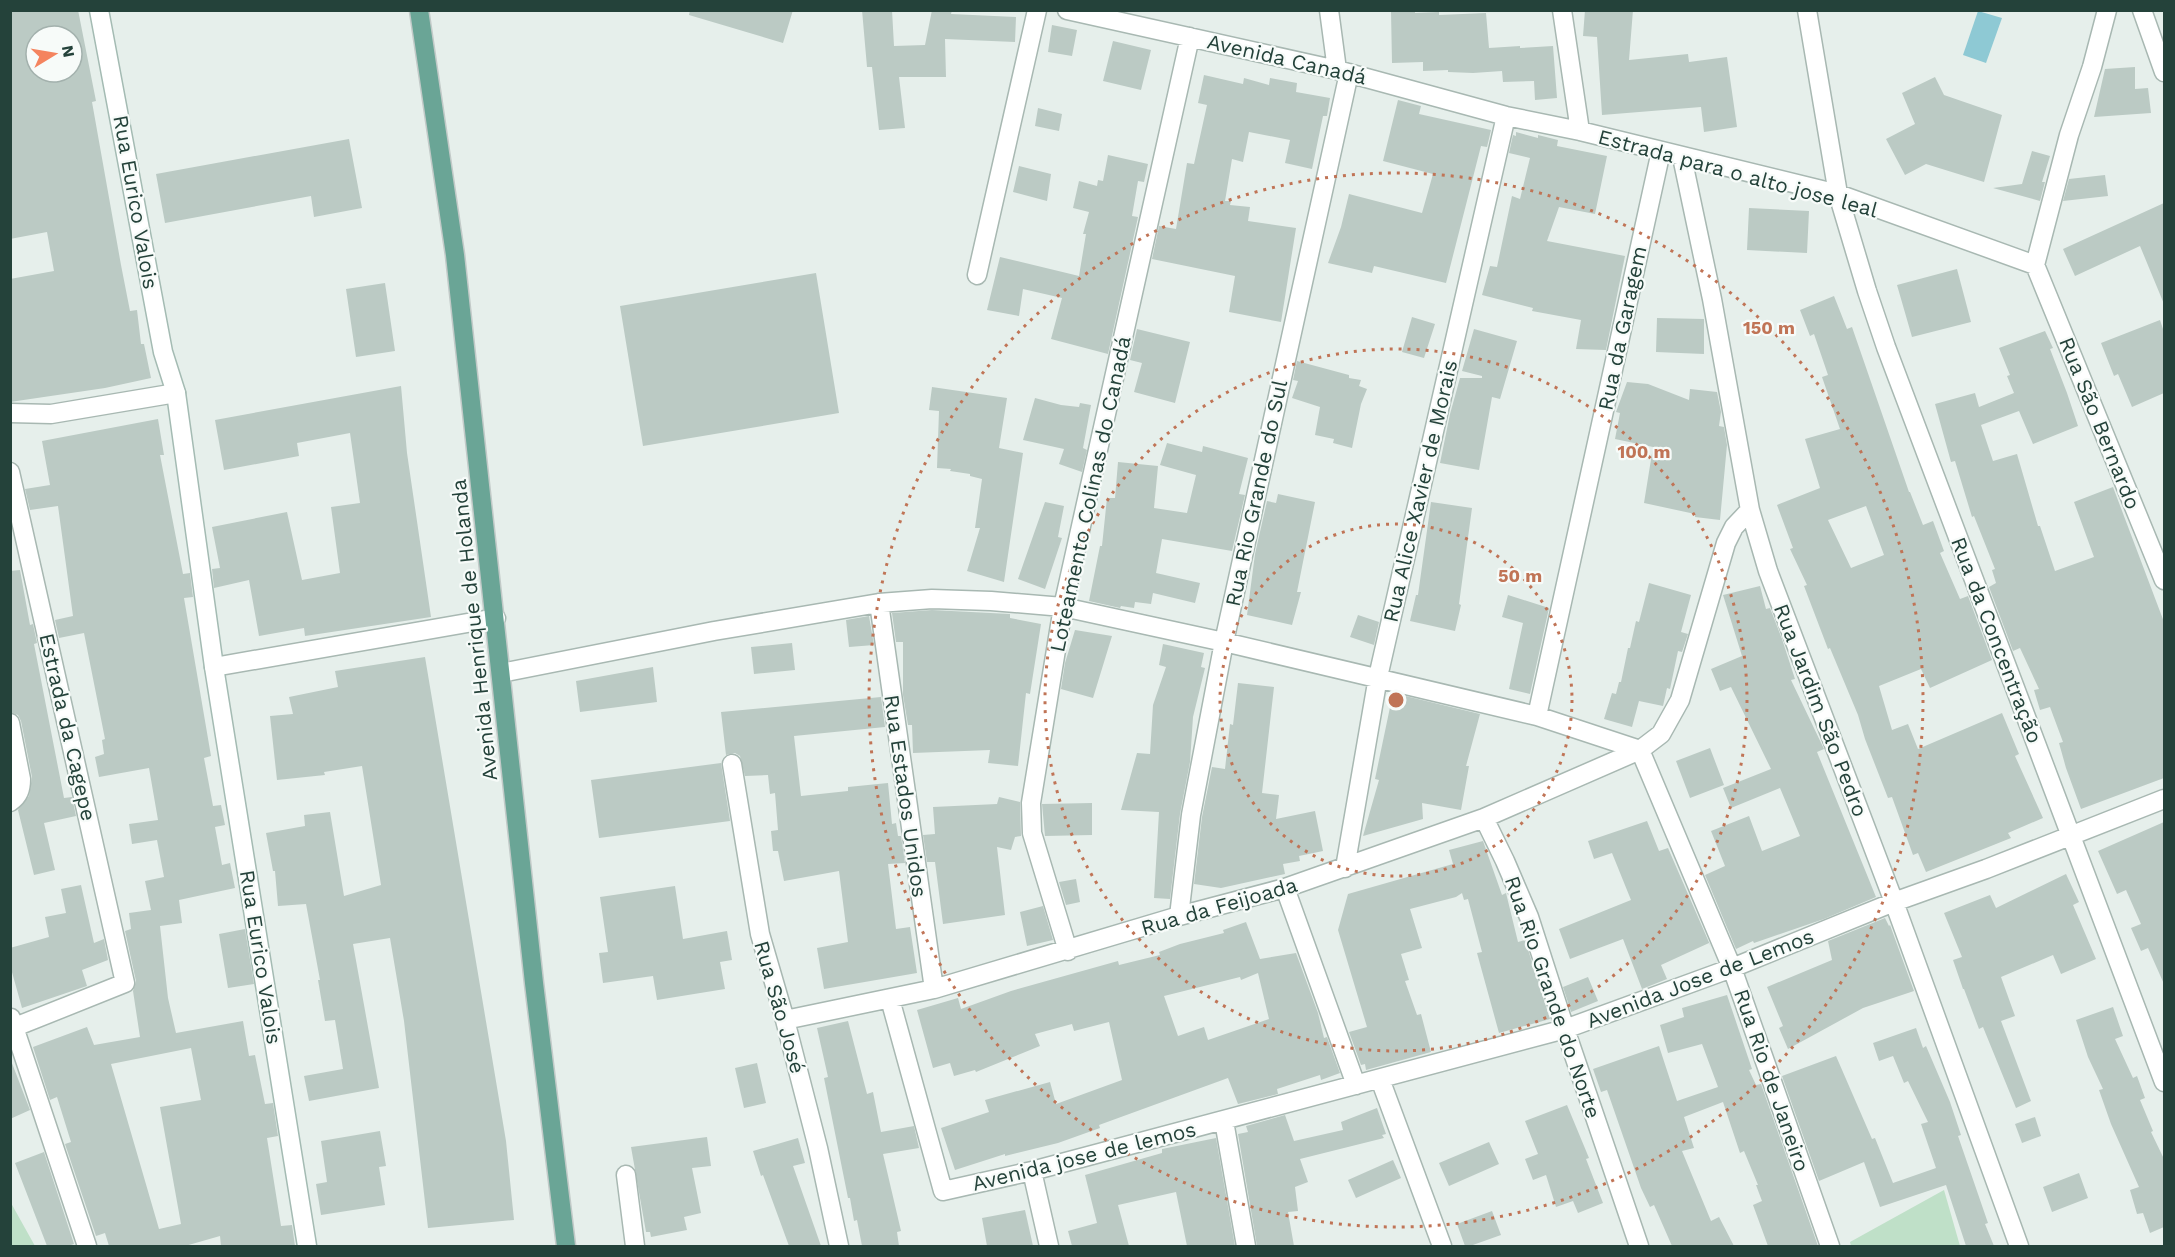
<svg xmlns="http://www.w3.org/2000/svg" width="2175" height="1257" viewBox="0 0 2175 1257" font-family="'Work Sans',sans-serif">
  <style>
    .green { fill: #bfe0c8 }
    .water { fill: #8ec9d4 }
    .building { fill: #bbcac4; fill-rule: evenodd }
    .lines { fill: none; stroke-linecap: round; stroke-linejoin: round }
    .street-casing { stroke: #a8b8b2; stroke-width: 21 }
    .secondary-casing { stroke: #a4bbb3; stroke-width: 21 }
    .primary-casing { stroke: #c2cac8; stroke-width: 21 }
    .street { stroke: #fff; stroke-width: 18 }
    .secondary { stroke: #fff; stroke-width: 18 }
    .primary { stroke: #6aa596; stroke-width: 18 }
    .ring { fill: none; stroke: #c07456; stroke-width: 3; stroke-dasharray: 3 6 }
    .labels { text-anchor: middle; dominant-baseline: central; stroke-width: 4.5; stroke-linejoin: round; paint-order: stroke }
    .street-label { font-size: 21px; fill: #24423a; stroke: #f7fbf9 }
    .centre { fill: #c07456; stroke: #f7fbf9; stroke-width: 3 }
    .ring-label { font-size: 18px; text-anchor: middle; font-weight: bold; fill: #c07456; stroke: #f7fbf9; stroke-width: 4.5; stroke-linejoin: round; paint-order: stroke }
  </style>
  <rect width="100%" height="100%" fill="#e6efeb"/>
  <path class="green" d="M1944,1190L1960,1246H1851L1850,1242Z
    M11,1203L35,1246H11Z"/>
  <path class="water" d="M1978,11L2002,18L1986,63L1963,55Z"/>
  <path class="building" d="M10,10H78L96,101L92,102L121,265L130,311L137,310L141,344H144L151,378L105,388L10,402V279L54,271L47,232L10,239ZM36,36H72V72H36Z
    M690,10H793L783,43L689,15Z
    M862,10H892L894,46L925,45L932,10H952L951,14L1016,17L1015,42L945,39L946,77H899L905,128L879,130L872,67H867Z
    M1585,10H1633L1629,60L1688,54L1689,62L1727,57L1737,127L1704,132L1701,107L1602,115L1597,37L1583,36Z
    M1391,11H1415V13L1439,12V15L1486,13L1489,48L1520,46V48L1553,46L1557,98L1535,100L1534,81L1503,82L1502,71L1473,73L1448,72V70L1423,71V62L1392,63Z
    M1052,25L1077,30L1072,56L1048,52Z
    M1113,41L1151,50L1141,90L1103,81Z
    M2135,67V89L2148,88L2151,113L2094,117L2105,69Z
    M1204,75L1243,84L1244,78L1269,85L1270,78L1297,83L1296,92L1330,98L1327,116H1323L1312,169L1285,163L1290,140L1249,132L1243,162L1232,159L1225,201H1231L1230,205L1250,207L1248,221L1296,228L1281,322L1229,312L1235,276L1152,259L1159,226L1176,229L1187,163L1194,164L1207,105L1198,103Z
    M1935,77L1944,95L2002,115L1984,182L1926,164L1905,175L1886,139L1915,124L1902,93Z
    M1398,100L1421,106L1419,114L1491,130L1487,147L1481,146L1446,283L1374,266L1372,273L1328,263L1341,227L1349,194L1422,213L1433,174L1383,161Z
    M1038,108L1062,114L1059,131L1035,126Z
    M1516,132L1538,138V135L1558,140L1557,146L1607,156L1595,214L1559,207L1547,241L1625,256L1606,350L1576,349L1581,320L1532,311L1533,308L1482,295L1490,266L1497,267L1512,196L1520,199L1530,158L1509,153L1513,135L1516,136Z
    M349,139L362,208L314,217L311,196L165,223L156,174Z
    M2032,151L2050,156L2042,182H2045L2040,201L1993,188L2022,184Z
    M1108,155L1148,164L1144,182L1138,181L1132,216L1138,217L1108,354L1051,339L1062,298L1023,289L1019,316L987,310L1000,257L1079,276L1086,234H1083L1089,212L1073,208L1079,181L1097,186L1098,180L1103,181Z
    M1019,166L1051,174L1047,201L1013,192Z
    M2105,175L2108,196L2063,201L2069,179Z
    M2164,203V304L2140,246L2075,276L2063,249Z
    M1749,208L1809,211L1807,253L1747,250Z
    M1957,269L1971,322L1912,337L1897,285Z
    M816,273L839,413L643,446L620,306Z
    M385,283L395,351L356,357L346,289Z
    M1834,296L1847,329L1852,327L1909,492H1910L1923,525L1933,521L1944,551L1940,553L1960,599L1968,596L1992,660L1930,688L1921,669L1879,686L1892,730L1908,724L1918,749L2002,713L2019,754L2015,756L2043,818L2008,833L2011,838L1926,872L1918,853L1913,855L1892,797L1888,798L1865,739L1858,715L1830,648L1828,649L1804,586L1807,585L1790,549L1793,548L1777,505L1820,488L1805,439L1840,429L1822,377L1828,375L1814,334L1810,336L1800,310ZM1866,506L1884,555L1851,568L1828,520Z
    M1412,317L1435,324L1424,358L1402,352Z
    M1657,318L1704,319V354L1656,352Z
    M2160,320L2164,332V393L2132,407L2118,374L2114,376L2101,343Z
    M1137,329L1190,342L1175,403L1134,392L1142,363L1130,360Z
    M1474,329L1517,341L1500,399L1492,397L1479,470L1440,463L1450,414L1460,378H1482V376L1462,371Z
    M2045,331L2053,348L2050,349L2067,393L2078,426L2033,444L2019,411L1981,425L1993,461L2017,454L2038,526H2040L2055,571L2094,557L2074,502L2113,487L2164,622V778L2081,809L2066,768L2059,743L2063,742L2050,707L2040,710L2034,690L2039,689L2020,648L2013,651L1989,587L1996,583L1992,570L1995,569L1974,516L1972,517L1955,461L1951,462L1935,404L1975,393L1979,407L2014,393L2007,376L2010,375L1999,348Z
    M1297,361L1349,375V378L1361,380L1359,386L1367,389L1361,404L1352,448L1333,443L1334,439L1315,435L1320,407L1292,398L1298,381L1293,380Z
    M1627,382L1648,384L1689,400L1690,389L1717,392L1721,412L1719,426L1724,427L1727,445L1720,520L1695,517V514L1644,503L1653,447L1615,439L1620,413L1616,412Z
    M401,386L407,453L431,617L305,636L304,628L259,636L249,580L214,588L212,569L220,568L212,527L287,512L302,580L340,573L331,507L360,503L350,433L297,443L299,456L224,470L215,420Z
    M932,387L1007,398L999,448L1023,453L1004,582L967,571L980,528H975L982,479L970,476V474L950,471L951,469L937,468L939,411L929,410Z
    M1035,398L1061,405L1079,407L1080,403L1091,405L1083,448L1087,450L1082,472L1059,464L1064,449L1023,440Z
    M158,419L164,455H160L183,574L190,573L193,597L184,598L211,756L204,758L213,806L221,805L225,825L215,827L222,865L230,863L235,888L179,900L182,923L160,926L168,998L176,1033L243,1021L249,1056L255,1055L265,1104L273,1103L278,1136L267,1138L281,1226L292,1225L295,1246H221L220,1236L185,1246H109L105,1233L96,1236L65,1144L71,1142L57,1097L50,1100L33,1047L87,1027L94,1045L140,1037L133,991L136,981L125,931L131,929L129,913L151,910L145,881L164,877L157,840L132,844L129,824L158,820L149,768L99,777L95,757L104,754L102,740L105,739L84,633L59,638L55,620L73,616L58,506L30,510L25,489L50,485L42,441ZM191,1048L201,1100L160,1107L181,1224L159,1229L111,1064Z
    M1167,443L1202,452L1203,446L1248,458L1239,494L1245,495L1232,551L1162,539L1156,573L1200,583L1195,603L1153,593L1151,604L1135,602L1134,608L1121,606L1120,608L1089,601L1100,546H1102L1107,498H1115L1118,462L1158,466L1154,508L1187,513L1196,475L1160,465Z
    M1278,494L1315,502L1297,592H1301L1292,625L1247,615L1255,554L1267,501L1276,503Z
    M1045,502L1064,506L1058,537L1062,538L1045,589L1018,579Z
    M1431,502L1472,508L1459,604L1461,605L1455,631L1410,621L1416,595H1418Z
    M20,570L30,625L33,624L37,643L34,644L64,798L72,797L76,816L44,823L55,870L34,875L18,810L29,796L32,777L21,721L18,715L10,712V571Z
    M1649,583L1691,595L1681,632L1688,634L1682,652L1678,651L1670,689L1667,688L1663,706L1639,701L1632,727L1604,719L1612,693L1616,694L1619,682H1621L1628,648H1630L1636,621L1639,622Z
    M1760,586L1766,609L1770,608L1782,639L1795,679L1791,680L1824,749L1817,752L1876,897L1824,919L1754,943L1753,941L1736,949L1705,875L1725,866L1711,831L1749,816L1762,851L1800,836L1780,788L1731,808L1723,788L1771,769L1731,687L1720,691L1711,669L1742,656L1723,595Z
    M1508,595L1549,608L1530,694L1509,689L1523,623L1502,617Z
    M932,610L1010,614V618L1041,624L1030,694L1026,693L1018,766L988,763L990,750L913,753L912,725H908L903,695V642H896L892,613Z
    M1358,615L1379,622L1374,645L1350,637Z
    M869,616L874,645L849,647L846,620Z
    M1075,630L1112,636L1093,698L1061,689L1065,663Z
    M792,643L795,670L754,674L751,647Z
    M1163,644L1204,653L1201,667L1205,668L1193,717L1190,762L1180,814L1170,899L1154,898L1159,812L1121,810L1137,753L1150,754L1153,705L1166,667L1159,665Z
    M425,657L506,1141L514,1220L428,1228L404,1021L390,938L353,944L379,1088L309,1101L304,1076L343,1069L335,1020L325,1021L318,980H320L306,904L278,906L275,871H273L266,833L305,826L304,815L330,812L344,896L381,885L362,766L324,772L325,775L277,780L270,716L293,714L289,697L338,687L335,671Z
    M653,667L657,702L580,712L576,681Z
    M1238,683L1274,687L1262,793L1279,795L1276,819L1315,811L1323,851L1299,856L1300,861L1283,864L1285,874L1221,888L1194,884L1202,817L1212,767L1225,769L1230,724L1233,725Z
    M1393,693L1480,714L1466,766H1469L1461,810L1422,803L1423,819L1363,836L1379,780L1375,779Z
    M881,697L885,727L794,736L801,796L848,791V787L888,783L892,824L896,823L898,836H901L905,863L888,864L896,929L910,927L917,973L824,989L817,948L848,942L839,871L784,881L778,851H773L771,831L778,830L775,793L770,794L768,775L745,776L740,756L735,753L726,755L721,712Z
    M1710,748L1724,785L1690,798L1676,761Z
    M721,763L730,821L599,838L591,780Z
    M999,797L1020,802L1021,836L1015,837L1011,850L997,847L1005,915L943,924L935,862H927L923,835L935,834L933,807L997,804Z
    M1092,803V835L1045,836L1042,804Z
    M1647,821L1659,851L1668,848L1711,947L1709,943L1661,965L1667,979L1642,989L1623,939L1570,959L1559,929L1631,900L1612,853L1594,859L1588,841Z
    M2164,822V984L2148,948L2141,951L2131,928L2141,924L2126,890L2117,894L2098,851Z
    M1483,841L1502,895L1506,893L1518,942L1525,940L1550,1019L1499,1033L1477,953L1482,952L1468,899L1464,900L1462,893L1456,897L1410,909L1422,948L1401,954L1409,980L1405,981L1417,1015L1421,1014L1431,1052L1366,1070L1365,1064L1361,1065L1349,1032L1367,1027L1338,930L1348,894L1453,864L1449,850Z
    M2066,874L2079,902L2073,905L2096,959L2061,974L2053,955L2001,977L2015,1016L2001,1021L2031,1101L2016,1108L1983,1027L1979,1029L1964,989H1963L1953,960L1962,957L1944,913L1990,895L1996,908Z
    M1076,879L1080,902L1066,905L1059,882Z
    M81,885L94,943L104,939L108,960L82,970L87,986L22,1008L10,965V948L49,937L45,917L66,913L61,889Z
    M675,886L683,939L727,931L732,960L720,962L725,989L657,1000L653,976L603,983L599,953L608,952L600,897Z
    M1043,906L1053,940L1027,946L1020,912Z
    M1885,918L1889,926L1890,925L1914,991L1863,1008L1788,1049L1779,1028L1783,1026L1767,987L1832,960L1828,941Z
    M1246,922L1260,959L1296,953L1318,1013L1324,1038L1327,1037L1340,1073L1321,1080L1320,1075L1277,1089L1278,1094L1238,1104L1228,1078L1099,1125L1100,1128L1058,1143L1005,1156V1154L955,1170L941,1128L989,1112L985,1100L1050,1082L1056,1104L1122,1080L1109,1022L1074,1031L1072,1024L1035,1034L1040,1046L976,1072L975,1070L954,1076L950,1063L933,1068L917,1010L958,998L961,1009L1011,991L1118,961L1119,965L1160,955L1159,952L1180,944L1224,933L1223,930ZM1258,973L1269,1019L1208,1040L1204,1027L1178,1036L1164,996L1240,977L1241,980Z
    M245,929L254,984L228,988L219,934Z
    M1588,977L1598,1001L1571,1012L1563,987Z
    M1727,995L1752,1069L1749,1070L1756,1085L1761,1084L1818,1246H1768L1753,1205L1762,1201L1756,1185H1758L1744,1151L1740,1153L1723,1102L1684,1117L1694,1148L1682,1151L1711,1221L1719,1217L1734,1246H1672L1654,1205L1650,1207L1641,1188L1607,1090L1601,1092L1593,1069L1659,1046L1677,1101L1718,1087L1702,1044L1668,1053L1660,1025L1684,1017L1682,1008Z
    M2113,1007L2123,1036L2115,1039L2133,1078L2137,1076L2145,1098L2140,1100L2153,1131L2151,1132L2164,1159V1227L2150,1233L2143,1213L2137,1214L2130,1190L2139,1187L2111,1124L2099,1090L2103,1089L2088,1057L2076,1020Z
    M848,1021L867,1094L873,1092L881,1132L914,1126L919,1148L883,1154L901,1231L897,1232L899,1246H862L857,1220L854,1221L850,1198H848L824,1078L828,1077L817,1028Z
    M1916,1028L1923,1048L1926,1046L1950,1102L1961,1135L1958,1136L1988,1223L1985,1224L1994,1246H1966L1946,1185L1880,1207L1864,1162L1819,1181L1782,1076L1836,1056L1872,1139L1875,1138L1893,1183L1936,1168L1921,1124L1928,1122L1908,1081L1904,1083L1893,1056L1879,1061L1873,1043Z
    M10,1058L30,1110L10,1119Z
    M757,1063L766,1103L744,1108L735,1068Z
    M1567,1105L1589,1158L1586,1159L1603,1203L1578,1213L1573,1201L1556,1207L1546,1175L1533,1180L1525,1159L1538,1154L1525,1121Z
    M1377,1108L1386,1134L1382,1135L1384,1138L1300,1159L1308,1182L1295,1187L1298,1211L1288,1212L1294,1246H1257L1238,1134L1248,1132L1246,1126L1285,1115L1294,1141L1343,1130L1341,1122Z
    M2035,1117L2041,1136L2022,1143L2015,1124Z
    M380,1131L386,1166L379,1167L385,1205L321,1215L316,1184L327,1182L321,1141Z
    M707,1137L711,1166L692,1168L701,1213L684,1217L687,1230L651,1237L650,1232H646L631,1147Z
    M798,1138L805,1163L793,1166L821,1246H789L763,1175L761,1176L753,1151Z
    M1216,1138L1235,1246H1187L1176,1192L1118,1205L1129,1246H1072L1068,1231L1097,1223L1085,1175L1162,1153V1149Z
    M1489,1142L1499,1164L1449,1186L1439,1163Z
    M44,1152L74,1244L68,1246H47L15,1163Z
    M1393,1160L1401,1178L1356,1198L1348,1180Z
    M2079,1173L2088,1198L2052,1212L2043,1187Z
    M1025,1210L1033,1246H987L982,1218Z
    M1492,1211L1501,1235L1470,1246H1465L1457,1224Z"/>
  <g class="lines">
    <g class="street-casing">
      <path id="street" d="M1067,10L1337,70L1506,116L1580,131L1838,194L2035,265
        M1329,10L1337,70
        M1562,10L1580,131
        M1807,10L1838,194L1867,291L1886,347L2164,1082
        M2142,10L2164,72
        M1682,157L1712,299L1750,510L1768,571L1894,902L2019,1246
        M2035,265L2164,580
        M2035,265L2069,135L2092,67L2107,10
        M977,275L1037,10
        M10,413L51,414L176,393
        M10,472L125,983L10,1029
        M879,603L934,989
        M214,667L496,618
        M501,673L714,631L879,603L932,599L991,601L1063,607L1224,642L1537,716L1640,750
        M1537,716L1661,151
        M10,723L21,779C21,789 19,796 10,802
        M1640,750L1732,968L1830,1246
        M732,764L760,934L785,1020L818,1148L839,1246
        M1484,818L1505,861L1529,917L1565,1029L1639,1246
        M1345,868L1378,677L1506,116
        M1285,888L1356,1085
        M1179,916L1191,815L1224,642L1349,73
        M1068,951L1032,833L1031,803L1063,607L1190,37
        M890,999L943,1191L1032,1171L1565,1029L1732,968L1894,902L1986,869L2164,799
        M11,1018L87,1246
        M785,1020L934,989L1179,916L1285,888L1484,818L1640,750L1661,734L1680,700L1726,543L1734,527L1750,510
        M1380,1079L1442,1246
        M1224,1121L1246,1246
        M1032,1171L1049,1246
        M626,1175L635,1246"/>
    </g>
    <g class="secondary-casing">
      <path id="secondary" d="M99,10L163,352L176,393L214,667L307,1246"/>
    </g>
    <g class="primary-casing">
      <path id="primary" d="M419,10L455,255L534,983L566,1246"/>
    </g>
    <use href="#street" class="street"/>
    <use href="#secondary" class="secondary"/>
    <use href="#primary" class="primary"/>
  </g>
  <g class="ring">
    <circle cx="1396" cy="700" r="176"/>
    <circle cx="1396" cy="700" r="351"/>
    <circle cx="1396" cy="700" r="527"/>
  </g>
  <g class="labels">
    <g class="street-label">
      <text transform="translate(1287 59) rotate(13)">Avenida Canadá</text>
      <text transform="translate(1738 173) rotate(15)">Estrada para o alto jose leal</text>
      <text transform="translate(136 202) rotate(80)">Rua Eurico Valois</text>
      <text transform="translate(1622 328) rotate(-78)">Rua da Garagem</text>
      <text transform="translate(2100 423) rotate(68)">Rua São Bernardo</text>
      <text transform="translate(1420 491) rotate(-77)">Rua Alice Xavier de Morais</text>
      <text transform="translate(1256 493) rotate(-78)">Rua Rio Grande do Sul</text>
      <text transform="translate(1090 494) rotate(-78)">Loteamento Colinas do Canadá</text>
      <text transform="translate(474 630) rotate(-96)">Avenida Henrique de Holanda</text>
      <text transform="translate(1997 640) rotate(69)">Rua da Concentração</text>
      <text transform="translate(1821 710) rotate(69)">Rua Jardim São Pedro</text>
      <text transform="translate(68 727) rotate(77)">Estrada da Cagepe</text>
      <text transform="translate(906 796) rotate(82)">Rua Estados Unidos</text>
      <text transform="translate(1219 906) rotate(-16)">Rua da Feijoada</text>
      <text transform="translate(261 957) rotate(81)">Rua Eurico Valois</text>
      <text transform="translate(1700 978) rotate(-21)">Avenida Jose de Lemos</text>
      <text transform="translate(1553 997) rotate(71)">Rua Rio Grande do Norte</text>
      <text transform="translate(780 1007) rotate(74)">Rua São José</text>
      <text transform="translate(1772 1080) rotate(71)">Rua Rio de Janeiro</text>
      <text transform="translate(1084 1156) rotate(-14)">Avenida jose de lemos</text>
    </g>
  </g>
  <circle cx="1396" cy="700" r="9" class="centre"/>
  <g class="ring-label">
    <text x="1769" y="334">150 m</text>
    <text x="1644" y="458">100 m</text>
    <text x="1520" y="582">50 m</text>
  </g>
  <rect width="2175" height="1257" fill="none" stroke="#24423a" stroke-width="24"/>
  <g transform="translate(54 54) rotate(79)"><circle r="28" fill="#f7fbf9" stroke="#a3b1ad" stroke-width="1.5"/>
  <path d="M0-4.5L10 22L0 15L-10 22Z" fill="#f4845f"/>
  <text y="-9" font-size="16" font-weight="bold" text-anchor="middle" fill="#24423a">N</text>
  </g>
</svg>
